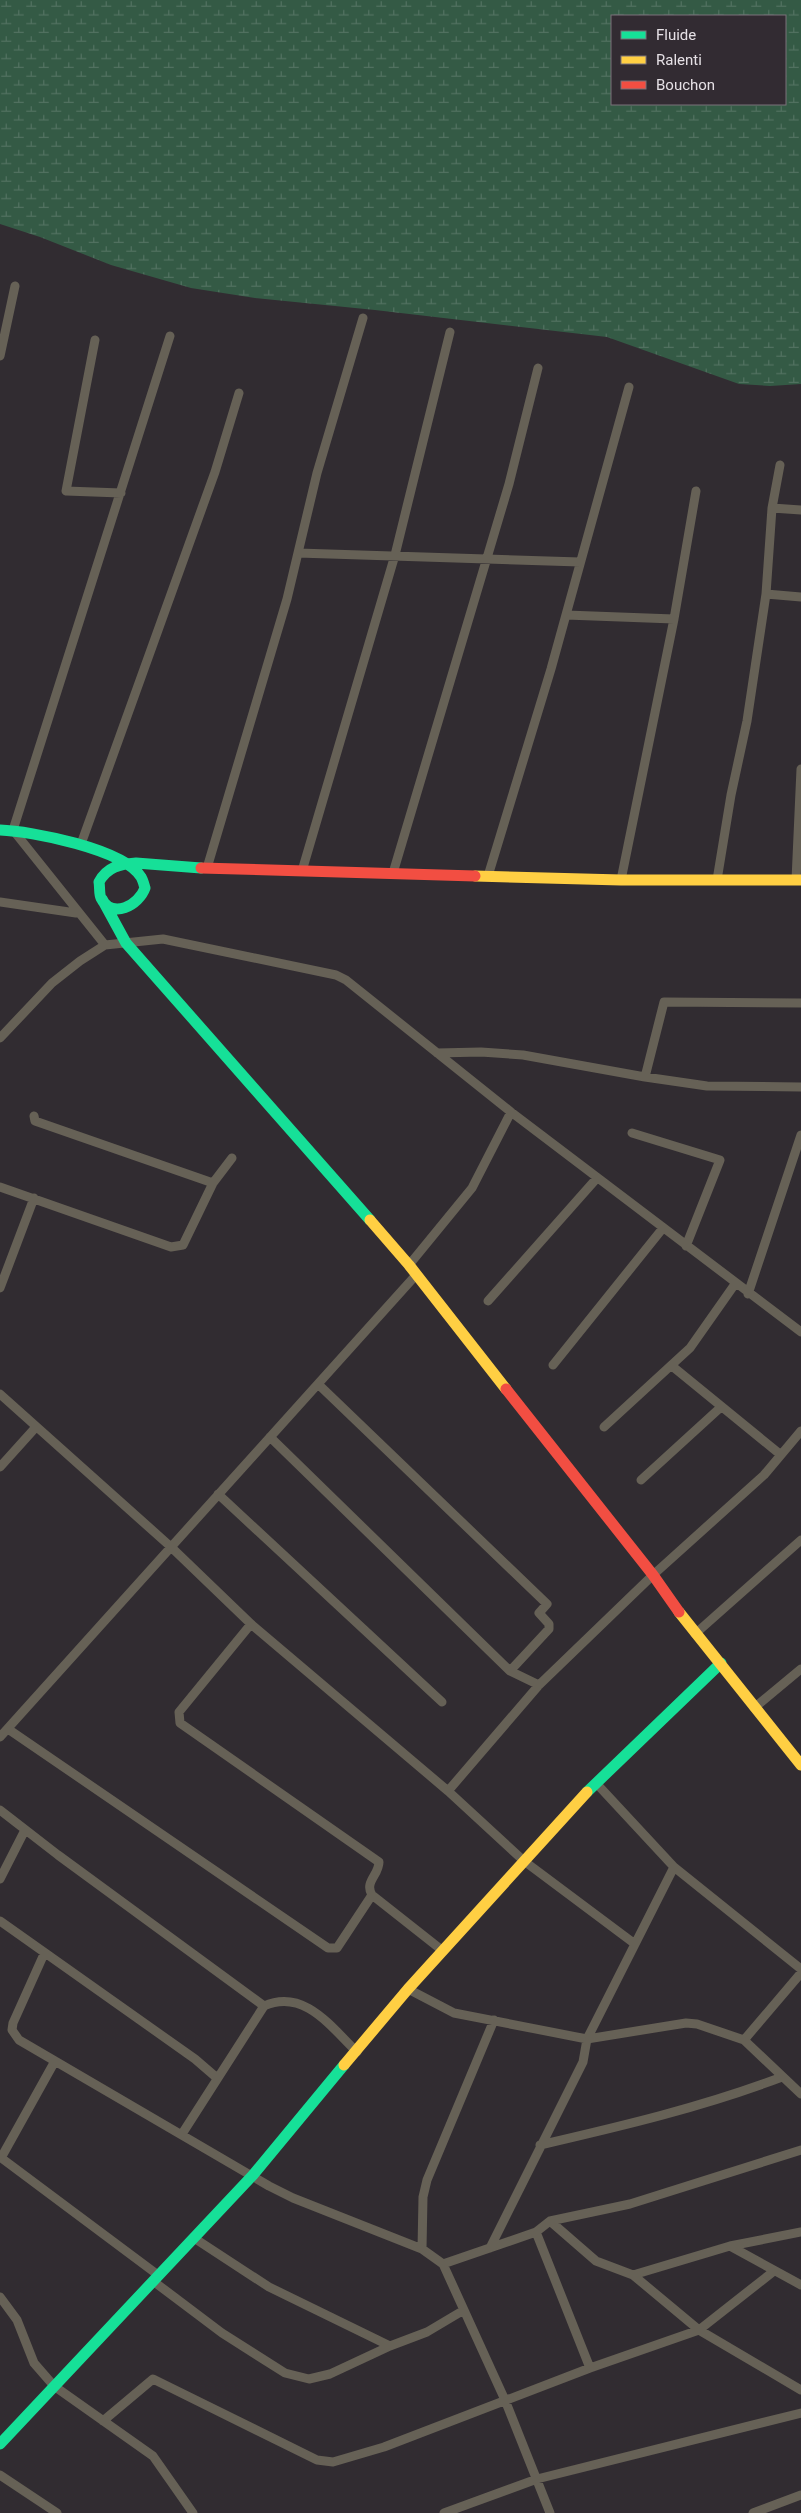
<svg xmlns="http://www.w3.org/2000/svg" width="801" height="2513" viewBox="0 0 801 2513" font-family="Roboto,sans-serif">
  <style>
    .wetland { fill: url(#wetland-marsh); fill-rule: evenodd }
    .lines { fill: none; stroke-linecap: round; stroke-linejoin: round }
    .street { stroke: #666156; stroke-width: 9 }
    .fast { stroke: #16e098; stroke-width: 11 }
    .slow { stroke: #ffcf43; stroke-width: 11 }
    .jam { stroke: #f24e42; stroke-width: 11 }
  </style>
  <defs>
    <pattern id="wetland-marsh" width="20" height="14" patternUnits="userSpaceOnUse" patternTransform="scale(1.25)"><rect width="20" height="14" fill="#345a45"/><path d="M1 5h8M5 5V1M11 12h8M15 12V8" fill="none" stroke="#517160"/></pattern>
  </defs>
  <rect width="100%" height="100%" fill="#312c31"/>
  <path class="wetland" d="M0,0H801V384L770,386L739,384L607,337L375,310L255,298L191,288L111,265L40,237L0,224ZM612,16H785V104H612Z"/>
  <g class="lines">
    <path class="street" d="M95,340L66,491L121,493
      M0,356L15,286
      M772,508L801,510
      M298,553L580,562
      M766,594L801,597
      M566,615L674,619
      M81,844L215,472L239,393
      M207,868L287,599L317,473L363,318
      M302,871L395,555L450,332
      M393,873L509,484L538,368
      M488,876L551,669L629,387
      M621,880L674,619L696,491
      M717,880L731,795L747,721L766,594L772,508L780,465
      M796,880L801,769
      M0,902L76,913
      M105,945L13,830L170,336
      M0,1038L52,983L80,961L105,945L163,939L336,975L346,980L511,1112L801,1332
      M437,1053L481,1052L523,1055L645,1077L707,1086L801,1087
      M645,1077L664,1002L801,1003
      M34,1116L35,1121L213,1183
      M632,1133L720,1160L686,1246
      M0,1187L171,1247L183,1245L213,1183L232,1158
      M409,1265L472,1188L511,1112
      M0,1288L34,1198
      M748,1294L801,1135
      M488,1301L597,1178
      M553,1365L663,1228
      M672,1366L781,1455
      M318,1384L547,1604L539,1613L549,1624V1629L510,1671
      M0,1394L171,1547L251,1624L448,1791L524,1861L635,1944
      M604,1427L690,1348L735,1284
      M270,1437L510,1671L539,1685
      M0,1467L36,1427
      M641,1480L721,1407
      M218,1494L442,1702
      M251,1624L179,1712L180,1723L379,1862C379,1875 364,1882 372,1895L443,1951
      M695,1634L801,1540
      M754,1708L801,1669
      M8,1729L328,1948H337L372,1895
      M0,1737L416,1275
      M596,1783L674,1867L801,1969
      M448,1791L539,1685L653,1575L764,1475L801,1431
      M0,1810L58,1855L264,2006
      M0,1879L25,1830
      M0,1921L195,2059L217,2078
      M44,1954L13,2023L12,2030L19,2040L269,2186L293,2198L422,2249L443,2264L505,2400L550,2513
      M408,1989L454,2013L587,2039L686,2023L697,2024L744,2040L801,2094
      M744,2040L801,1973
      M182,2134L264,2006C304,1988 331,2027 357,2052
      M540,2145C622,2126 703,2107 782,2077
      M0,2157L158,2275
      M1,2158L55,2061
      M550,2221L596,2261L633,2275L699,2330L801,2390
      M536,2232L590,2368
      M194,2238L269,2287L390,2346
      M730,2246L801,2285
      M490,2248L583,2062L587,2039L674,1867
      M422,2249L423,2197L427,2180L494,2020
      M443,2264L536,2232L550,2221L630,2204L801,2150
      M633,2275L730,2246L801,2232
      M153,2281L222,2333L285,2373L309,2379L330,2374L390,2346L427,2332L464,2310
      M0,2297L17,2320L34,2363L54,2386L153,2456L193,2513
      M103,2421L153,2379L317,2460L333,2462L384,2447L590,2368L699,2330L774,2271
      M0,2475L57,2513
      M444,2513L537,2479L801,2413
      M753,2513L801,2495"/>
    <path class="fast" d="M0,830C31,831 124,849 141,877C143,880 144,885 145,888C139,905 112,920 101,898C99,894 100,887 99,882C107,867 120,864 136,863L201,868
      M102,899L126,943L370,1220
      M587,1792L721,1663
      M0,2444L253,2175L344,2065"/>
    <path class="slow" d="M475,876L621,880H801
      M370,1220L409,1265L506,1389
      M679,1612L801,1765
      M344,2065L408,1989L587,1792"/>
    <path class="jam" d="M201,868L475,876
      M506,1389L653,1575L679,1612"/>
  </g>
  <rect x="611" y="15" width="175" height="90" fill="#322b32" stroke="#7a737a"/>
  <rect x="621" y="31" width="25" height="8" fill="#16e098" stroke="#7a737a"/>
  <text x="656" y="40" font-size="15" fill="#e5e0e5">Fluide</text>
  <rect x="621" y="56" width="25" height="8" fill="#ffcf43" stroke="#7a737a"/>
  <text x="656" y="65" font-size="15" fill="#e5e0e5">Ralenti</text>
  <rect x="621" y="81" width="25" height="8" fill="#f24e42" stroke="#7a737a"/>
  <text x="656" y="90" font-size="15" fill="#e5e0e5">Bouchon</text>
</svg>
